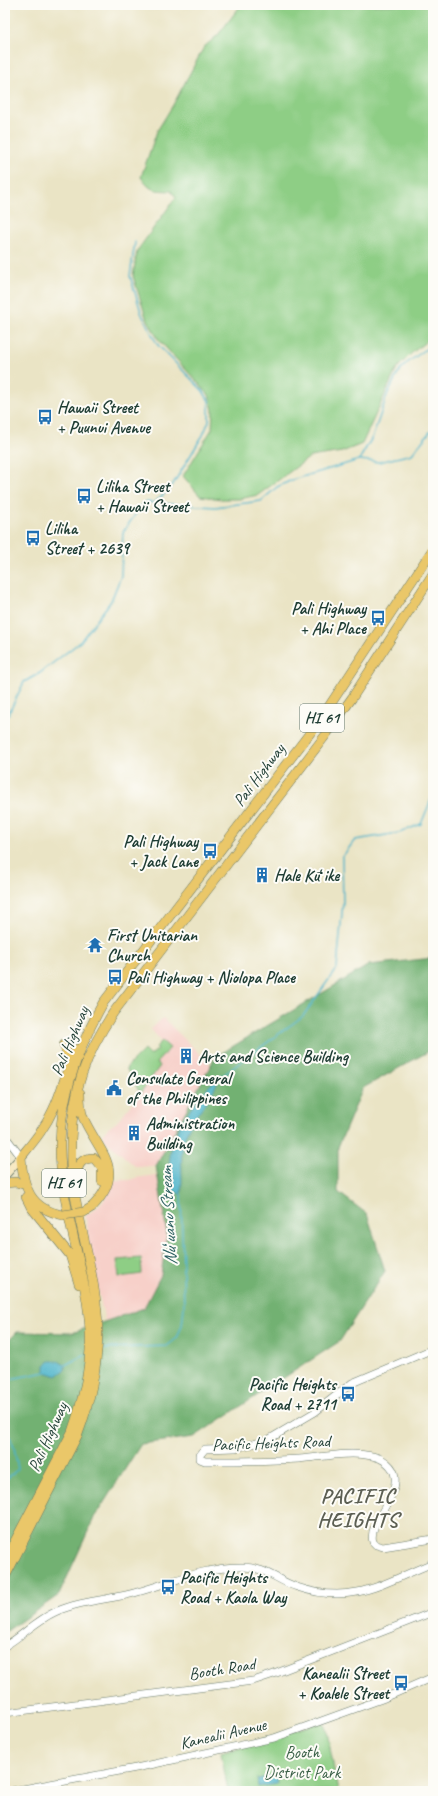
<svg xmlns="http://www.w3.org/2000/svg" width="438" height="1796" viewBox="0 0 438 1796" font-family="Caveat,sans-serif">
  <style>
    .built { fill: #f7d0c9 }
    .green { fill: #8ece85; stroke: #56865c }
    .forest { fill: #72b172; stroke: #487753 }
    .water { fill: #4ab2c9; stroke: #34787e }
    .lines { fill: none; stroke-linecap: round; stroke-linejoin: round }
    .stream { stroke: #4ab2c9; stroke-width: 1.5 }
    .tertiary-casing { stroke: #667767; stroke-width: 8 }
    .secondary-casing { stroke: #667767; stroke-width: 10 }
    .trunk-casing { stroke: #667767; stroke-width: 10 }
    .tertiary { stroke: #fff; stroke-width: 7 }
    .secondary { stroke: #f7e9c3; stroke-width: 8 }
    .trunk { stroke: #eac769; stroke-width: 9 }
    .trunk-bridge-casing { stroke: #667767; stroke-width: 10; stroke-linecap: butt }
    .trunk-bridge { stroke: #eac769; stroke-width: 9 }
    .labels { text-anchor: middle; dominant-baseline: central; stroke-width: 4; stroke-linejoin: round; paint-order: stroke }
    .shield { fill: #fdfcf7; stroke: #62766e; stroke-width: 1 }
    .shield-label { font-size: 16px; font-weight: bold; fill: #1f3d34 }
    .poi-label { font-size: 17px; font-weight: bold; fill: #1f3d34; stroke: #fdfcf7; text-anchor: start }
    .street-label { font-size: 17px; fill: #1f3d34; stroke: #fdfcf7 }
    .park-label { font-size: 17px; fill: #3b6148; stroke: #fdfcf7 }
    .water-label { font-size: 18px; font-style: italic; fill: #2c6061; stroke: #fdfcf7 }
    .district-label { font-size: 21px; font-weight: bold; letter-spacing: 1px; fill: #5c5f53; stroke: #fdfcf7 }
  </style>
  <rect width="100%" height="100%" fill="#fdfcf7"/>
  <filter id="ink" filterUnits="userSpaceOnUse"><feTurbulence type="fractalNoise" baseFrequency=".025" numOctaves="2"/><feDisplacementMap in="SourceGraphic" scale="8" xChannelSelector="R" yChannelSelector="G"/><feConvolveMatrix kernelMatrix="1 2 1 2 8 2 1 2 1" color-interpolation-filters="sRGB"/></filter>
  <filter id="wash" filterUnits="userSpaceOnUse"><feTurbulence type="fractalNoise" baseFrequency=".012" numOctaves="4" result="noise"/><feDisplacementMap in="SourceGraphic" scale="16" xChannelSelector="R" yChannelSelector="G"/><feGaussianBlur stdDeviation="0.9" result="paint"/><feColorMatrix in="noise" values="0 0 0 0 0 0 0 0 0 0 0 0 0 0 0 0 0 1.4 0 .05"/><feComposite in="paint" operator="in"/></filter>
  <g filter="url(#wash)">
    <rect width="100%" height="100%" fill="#eae4c5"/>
    <path class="built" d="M163,1018L211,1065L156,1166L136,1167L106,1141L103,1135L107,1129L117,1122L140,1093L126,1068L144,1050L150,1056L158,1049L156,1047L161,1041L151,1029Z
      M157,1175L167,1234L161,1275L144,1308L105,1321L89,1250L87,1225L85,1216L95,1209L104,1200L112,1180H130L135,1178Z"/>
    <path class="green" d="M241,5H433V336L413,352L397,368L362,444L342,452L310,457L258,495L239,499H221L200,496L183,476L212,429L213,410L209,395L158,339L146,317L133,276L137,251L176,197L171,191C154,190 151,192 141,177L157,131L173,105L204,47L218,35Z
      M162,1041L170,1048L157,1062L160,1066L140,1093L126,1068L144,1050L150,1056L158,1049L156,1047Z
      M141,1258L142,1274L119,1277L117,1260Z
      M321,1722L326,1726L338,1791H228L221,1753Z"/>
    <path class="forest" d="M433,958V1049L363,1088L338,1147V1192L367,1214L385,1271L340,1341L194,1437L141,1444L94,1518L59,1595L5,1632V1344L17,1332L72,1333L144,1308L161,1275L167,1234L156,1166L215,1057L369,965Z"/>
    <path class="water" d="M219,1078C212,1099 195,1113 186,1134C178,1153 184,1175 181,1195L173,1190C163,1161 174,1131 192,1107C201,1096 207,1086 219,1078Z
      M50,1361H58L65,1365V1370L57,1376L45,1372V1365Z
      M276,1776L277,1784L258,1787L257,1779Z"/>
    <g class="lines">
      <path class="stream" d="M135,242L130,276L142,315L157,344L203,391L209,401V421L203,435L170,489L155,502
        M359,460L379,462L412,454L433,428
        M5,721L24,682L40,673L80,642L111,601L121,576L123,532L144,502L215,507L261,501L277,487L292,480L359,460L373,436L387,395L398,373L407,363L433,344
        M218,1079L303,1016L337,968L343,902L342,857L355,840L399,833L421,824L433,795
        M101,1350L112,1348L167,1346L177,1338L182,1325L184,1307L181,1194
        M65,1365L86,1354
        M5,1380L46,1372
        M5,1426L14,1447L18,1469L5,1480"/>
    </g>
  </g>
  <g filter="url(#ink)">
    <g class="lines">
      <g class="tertiary-casing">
        <path id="tertiary" d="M5,1136L21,1157
          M433,1349L352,1383L315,1412L266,1441L235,1448L205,1449L200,1455V1459L205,1461C236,1461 268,1461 299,1459C323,1457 349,1451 372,1456C383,1458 394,1466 395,1477C398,1499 367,1523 373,1542L376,1545L383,1547L433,1539
          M5,1646C22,1636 37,1620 55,1612C78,1602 102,1600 126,1595C165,1586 200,1567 241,1567C267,1567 275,1580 297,1587C353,1606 383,1583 433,1563
          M5,1713L253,1681L274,1674L433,1612
          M12,1791L136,1768L274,1738L382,1699L433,1677"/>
      </g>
      <g class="secondary-casing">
        <path id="secondary" d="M5,1175L21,1157"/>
      </g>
      <g class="trunk-casing">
        <path id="trunk" d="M64,1045L69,1058V1063
          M80,1093C80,1101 80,1109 83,1117C98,1152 128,1170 92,1207
          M77,1176C77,1164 82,1158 94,1158L102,1168V1181
          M5,1183L16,1182L26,1185
          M26,1197L31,1207L70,1255L79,1284
          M63,1215C30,1209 23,1187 21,1157C33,1142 45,1128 53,1110C63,1090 66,1068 77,1049
          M5,1560L72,1432C83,1400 92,1366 90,1331C87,1268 59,1207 60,1143C61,1094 79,1046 103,1003L320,720L433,549
          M5,1577L78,1434C90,1402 97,1369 98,1334C98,1282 80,1231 72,1179C70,1167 71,1153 71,1140C73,1088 85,1056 113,1013L325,736L352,698L433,574"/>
      </g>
      <use href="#tertiary" class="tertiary"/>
      <use href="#secondary" class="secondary"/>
      <use href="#trunk" class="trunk"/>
      <g class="trunk-bridge-casing">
        <path id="trunk-bridge" d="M63,1215L84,1212L92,1207"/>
      </g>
      <use href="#trunk-bridge" class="trunk-bridge"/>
    </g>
  </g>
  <defs>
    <g id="bus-bare" transform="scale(1.2)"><path d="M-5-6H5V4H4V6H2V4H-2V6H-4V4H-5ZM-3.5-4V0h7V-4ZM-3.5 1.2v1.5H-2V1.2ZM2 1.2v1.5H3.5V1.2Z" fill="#1f6fb2" stroke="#fdfcf7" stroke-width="2.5" paint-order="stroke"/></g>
    <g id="building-bare" transform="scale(1.2)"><path d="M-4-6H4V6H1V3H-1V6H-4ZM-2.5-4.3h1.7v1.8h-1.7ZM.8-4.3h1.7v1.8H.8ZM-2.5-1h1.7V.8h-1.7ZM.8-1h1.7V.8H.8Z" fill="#1f6fb2" stroke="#fdfcf7" stroke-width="2.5" paint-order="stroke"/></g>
    <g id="temple-bare" transform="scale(1.2)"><path d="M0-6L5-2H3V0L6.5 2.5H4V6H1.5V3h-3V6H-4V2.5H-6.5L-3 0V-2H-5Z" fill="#1f6fb2" stroke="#fdfcf7" stroke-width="2.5" paint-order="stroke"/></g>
    <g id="civic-bare" transform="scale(1.2)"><path d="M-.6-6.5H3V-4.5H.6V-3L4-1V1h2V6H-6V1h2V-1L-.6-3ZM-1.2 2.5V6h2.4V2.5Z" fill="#1f6fb2" stroke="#fdfcf7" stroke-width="2.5" paint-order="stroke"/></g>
  </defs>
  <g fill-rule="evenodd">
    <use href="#bus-bare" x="45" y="417"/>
    <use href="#bus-bare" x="84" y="496"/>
    <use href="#bus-bare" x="33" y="538"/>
    <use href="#bus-bare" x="378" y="618"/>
    <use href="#bus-bare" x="210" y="851"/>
    <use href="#building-bare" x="262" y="875"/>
    <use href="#temple-bare" x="95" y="945"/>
    <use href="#bus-bare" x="115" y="977"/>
    <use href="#building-bare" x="186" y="1056"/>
    <use href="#civic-bare" x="114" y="1088"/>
    <use href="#building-bare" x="134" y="1133"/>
    <use href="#bus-bare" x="348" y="1394"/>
    <use href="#bus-bare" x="168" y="1587"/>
    <use href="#bus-bare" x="401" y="1683"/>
  </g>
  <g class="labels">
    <g class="shield">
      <rect x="300" y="704" width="44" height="28" rx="3"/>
      <rect x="42" y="1169" width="44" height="28" rx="3"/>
    </g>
    <g class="shield-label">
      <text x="322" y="718">HI 61</text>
      <text x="64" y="1183">HI 61</text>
    </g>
    <g class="poi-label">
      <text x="57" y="407">Hawaii Street<tspan x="57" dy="20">+ Puunui Avenue</tspan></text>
      <text x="96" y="486">Liliha Street<tspan x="96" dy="20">+ Hawaii Street</tspan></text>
      <text x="45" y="528">Liliha<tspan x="45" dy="20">Street + 2639</tspan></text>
      <text x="366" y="608" text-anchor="end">Pali Highway<tspan x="366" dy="20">+ Ahi Place</tspan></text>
      <text x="198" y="841" text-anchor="end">Pali Highway<tspan x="198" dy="20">+ Jack Lane</tspan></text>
      <text x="274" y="875">Hale Kūʻike</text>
      <text x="107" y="935">First Unitarian<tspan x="107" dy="20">Church</tspan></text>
      <text x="127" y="977">Pali Highway + Niolopa Place</text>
      <text x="198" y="1056">Arts and Science Building</text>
      <text x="126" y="1078">Consulate General<tspan x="126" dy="20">of the Philippines</tspan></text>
      <text x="146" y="1123">Administration<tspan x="146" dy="20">Building</tspan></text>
      <text x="336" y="1384" text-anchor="end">Pacific Heights<tspan x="336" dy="20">Road + 2711</tspan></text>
      <text x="180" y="1577">Pacific Heights<tspan x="180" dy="20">Road + Kaola Way</tspan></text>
      <text x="389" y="1673" text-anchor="end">Kanealii Street<tspan x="389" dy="20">+ Koalele Street</tspan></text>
    </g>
    <g class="street-label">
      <text transform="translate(259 775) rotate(-53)">Pali Highway</text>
      <text transform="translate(70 1041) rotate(-67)">Pali Highway</text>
      <text transform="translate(48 1437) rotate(-66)">Pali Highway</text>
      <text transform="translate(271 1443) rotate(-2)">Pacific Heights Road</text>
      <text transform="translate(222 1669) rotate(-9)">Booth Road</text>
      <text transform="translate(223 1734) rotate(-13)">Kanealii Avenue</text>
    </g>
    <g class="park-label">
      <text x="302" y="1752">Booth<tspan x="302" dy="20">District Park</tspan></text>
    </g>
    <g class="water-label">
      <text transform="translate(168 1216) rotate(-93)">Nuʻuanu Stream</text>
    </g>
    <g class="district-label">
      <text x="358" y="1496">PACIFIC<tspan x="358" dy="24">HEIGHTS</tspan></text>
    </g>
  </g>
  <rect width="438" height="1796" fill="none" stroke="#fdfcf7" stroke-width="20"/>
</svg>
